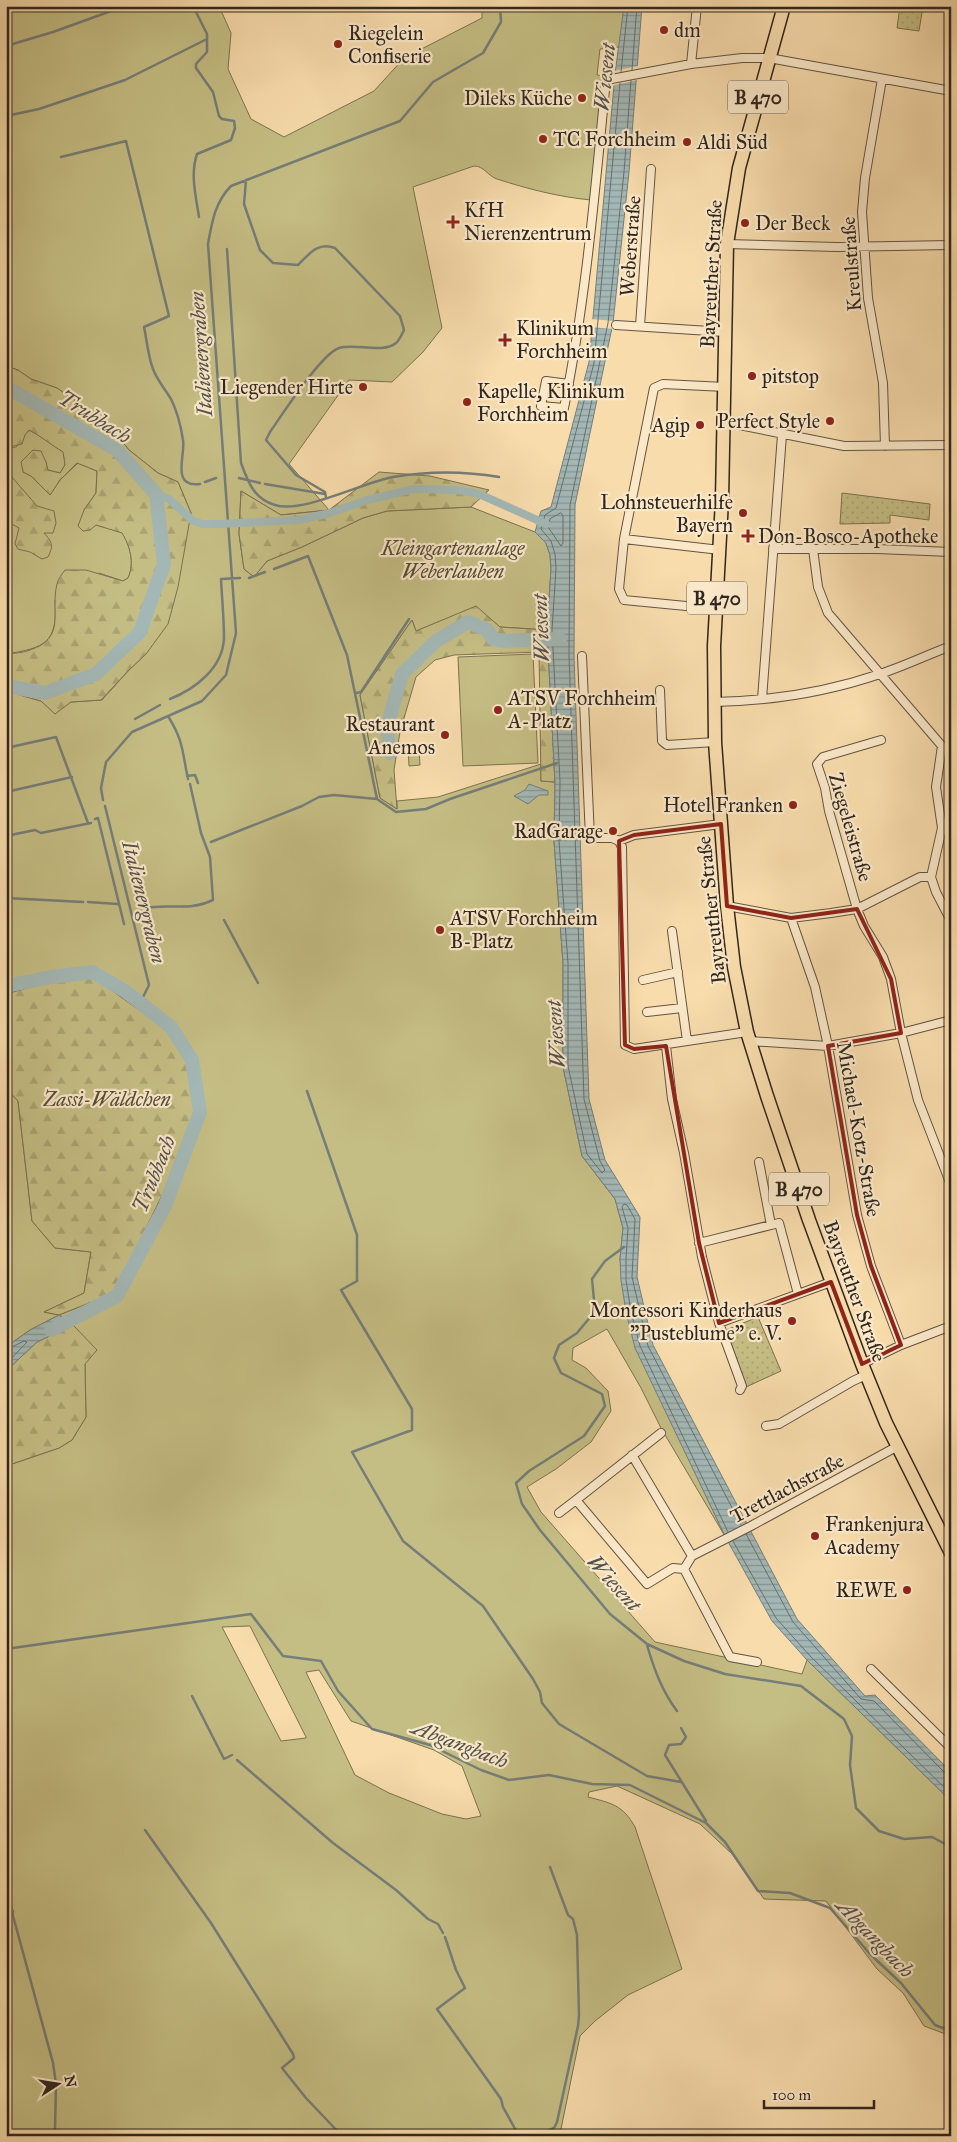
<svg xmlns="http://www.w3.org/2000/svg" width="957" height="2142" viewBox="0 0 957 2142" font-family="'IM FELL Great Primer',serif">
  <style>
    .green { fill: #c5be84; stroke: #7a7251; fill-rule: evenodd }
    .forest { fill: url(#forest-firs); stroke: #7a7251 }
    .park { fill: url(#park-dots); stroke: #7a7251 }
    .water { fill: url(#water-rules); stroke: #757e79 }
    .pier { fill: #f8dcac }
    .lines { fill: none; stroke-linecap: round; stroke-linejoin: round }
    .shore { stroke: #6a6f6a; stroke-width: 1 }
    .stream { stroke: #757e79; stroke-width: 2.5 }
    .canal { stroke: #a3b8b6; stroke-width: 8 }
    .river { stroke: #a3b8b6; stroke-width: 14 }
    .street-casing { stroke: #625442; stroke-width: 10 }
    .primary-casing { stroke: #30261e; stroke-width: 15 }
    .street { stroke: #fae8c9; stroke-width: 8 }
    .primary { stroke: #f8dcac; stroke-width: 12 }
    .marked { fill: none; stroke: #8f2418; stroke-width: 4; stroke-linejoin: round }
    .poi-dot { fill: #8f2418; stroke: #fae8c9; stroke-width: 2 }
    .labels { text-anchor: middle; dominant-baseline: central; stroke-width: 4.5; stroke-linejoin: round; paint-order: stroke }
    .shield { fill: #fae8c9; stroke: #6d6051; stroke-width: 1 }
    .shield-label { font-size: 19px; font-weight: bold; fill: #30261e }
    .poi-label { font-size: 20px; fill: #30261e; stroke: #fae8c9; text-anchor: start }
    .street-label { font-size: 20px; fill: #30261e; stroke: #fae8c9 }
    .park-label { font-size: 20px; font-style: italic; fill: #554c38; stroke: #fae8c9 }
    .water-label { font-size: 21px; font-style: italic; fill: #52524c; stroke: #fae8c9 }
  </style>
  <defs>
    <pattern id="forest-firs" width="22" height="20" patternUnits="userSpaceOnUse" patternTransform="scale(1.25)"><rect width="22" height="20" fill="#c5be84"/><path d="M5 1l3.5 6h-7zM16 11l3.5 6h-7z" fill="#aaa372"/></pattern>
    <pattern id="park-dots" width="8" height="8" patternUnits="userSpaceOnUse" patternTransform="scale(1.25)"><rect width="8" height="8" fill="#c5be84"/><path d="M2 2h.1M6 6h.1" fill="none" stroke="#aaa372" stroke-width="1.8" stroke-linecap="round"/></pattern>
    <pattern id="water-rules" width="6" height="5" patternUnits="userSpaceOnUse" patternTransform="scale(1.25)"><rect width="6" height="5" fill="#a3b8b6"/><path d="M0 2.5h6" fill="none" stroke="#859593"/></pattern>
  </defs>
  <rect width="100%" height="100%" fill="#f8dcac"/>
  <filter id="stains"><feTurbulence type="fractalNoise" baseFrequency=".004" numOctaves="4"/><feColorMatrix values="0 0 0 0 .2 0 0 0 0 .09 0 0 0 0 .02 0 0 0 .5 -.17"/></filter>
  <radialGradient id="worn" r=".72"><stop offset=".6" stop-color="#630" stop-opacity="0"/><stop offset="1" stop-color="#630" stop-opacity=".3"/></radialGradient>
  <path class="green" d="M6,6H219L231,33L228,69L251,119L284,137L374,91L404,58L482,18V6H624L620,47L600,49L597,75L604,76L591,200C559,197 528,189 497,179C488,176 484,166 474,166L413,187L442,328L423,352L392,382L349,380L289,464L329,510L281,515L241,491L239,534L244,569L254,577L267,561L302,547L363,518L387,511L471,507L535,532L546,543L550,555L551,569L547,630L500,627L476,607L416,631L412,620L360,695L380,798L397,809V801L438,797L541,764V781L555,782L554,841L563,963V1067L582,1156L615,1199L623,1228L620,1259L626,1312L693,1468L726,1538L661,1428L641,1388L607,1329L573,1348L572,1360L586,1368L608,1391L611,1411L591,1442L556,1469L527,1487L541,1512L655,1642L802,1674L807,1660L951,1801V2036L924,2026L903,1993L877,1969L826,1901L764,1899L732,1854L700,1824L617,1786L589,1792L588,1797C611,1803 623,1805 635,1827L682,1969L628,1995L595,2021L580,2036L561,2129L565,2136H6V1920L14,1913L6,1890V1466L59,1448L72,1440L86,1417L85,1364L73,1325L59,1315L30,1330L6,1347V1088L18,1101L32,1221L55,1248L91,1252L84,1293L44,1312L59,1315L114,1293L172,1175L200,1112L151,1011L136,1008L92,976L52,981L6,994V691L41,701L55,713L71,702L102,700L129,670L146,654L191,513L178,482L158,473L129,450L108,424L57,388L31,379L18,370L6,366ZM250,1626L306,1737V1738L281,1741L222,1627ZM319,1670L351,1721L434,1750L462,1766L481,1816L466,1819L442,1814L389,1793L355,1775L306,1672Z
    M29,430C42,436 51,445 64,452L65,465L60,473L47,470L46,462L23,472L31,476L50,495L60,480L78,463L97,471L96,493L84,510L91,528L96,525L122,532C130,546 135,563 128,578L123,581L99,573L55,600C58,642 46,648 6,654V448L16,447Z
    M533,654L538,763L463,766L458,657Z
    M419,748L420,765L409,766L408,749Z"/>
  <path class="forest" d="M6,366L18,370L31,379L57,388L108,424L129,450L158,473L178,482L191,513L178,587L168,624L146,654L129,670L101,700L71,702L55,714L41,701L6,691V654C14,653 23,653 30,650C67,638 50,611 57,584C58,579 62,574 65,570H86L123,581L128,578C135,563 130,546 122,533L96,525L90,530L83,531L78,526L84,510L96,493L97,471L77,463L60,480L50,495L31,476L23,472L21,462L33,450L41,451L46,462L48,470L60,473L65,465L63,452C51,445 41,436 29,430L25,435L22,444L6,448Z
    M379,472L430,476L489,490L471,507L387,511L363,518L302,547L267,561L254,577L244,569L239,534L241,491L281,515L329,510Z
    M11,476L37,506L54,511L56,523L53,533H44C52,542 54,545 48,557L42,559L30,552L18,549L15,544L19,528L10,523L7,516L9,504L6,498V477Z
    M476,606L500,627L547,630L555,782L541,781L539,652L454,655L435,660L416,677L400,732L394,770L397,809L380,798L360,695L412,620L416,631Z
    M92,976L136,1008L151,1011L192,1060L200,1112L172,1175L114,1293L59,1315L44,1312L84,1293L91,1252L55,1248L32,1221L18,1101L6,1088V994L52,981Z
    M73,1325L97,1350L85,1364L86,1417L72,1440L59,1448L6,1466V1371L37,1342Z"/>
  <path class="park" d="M900,6H923L919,31L897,28Z
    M842,493L930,504L929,520L890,515V523L840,524Z
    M758,1317L781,1371L746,1387L726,1330Z"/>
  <path class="water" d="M624,6H642L629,172L613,323L575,505L574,655L589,1099L605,1160L640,1217L637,1277L653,1345L797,1619L865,1696L875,1695L951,1772V1801L807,1660L772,1621L726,1538L635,1348L626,1312L621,1280L620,1259L623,1228L615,1199L582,1156L563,1067V963L554,841L555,782L547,630L551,569L550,555L546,543L535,532L541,511L551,507L589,362L615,74Z
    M529,784L548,791V795H539L528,804L514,796L525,790Z
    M59,1315L73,1325L37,1342L6,1371V1347L30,1330Z"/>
  <path class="pier" d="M638,66L637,80L612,86L613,71Z
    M591,319L614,321L613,329L590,327Z"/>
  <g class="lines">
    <path class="shore" d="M632,70L637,6
      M621,72L628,6
      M620,83L594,363L556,508L545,515L541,529L551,541L555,554L556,569L552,630L560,781L559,841L568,963V1066L587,1154L602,1173L605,1170L600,1161L584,1099L569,655L570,505L608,323L624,172L631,80
      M561,513L563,516V543L561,546L548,527L550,519Z
      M6,1350L24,1341L27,1342L6,1364
      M728,1532L640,1346L631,1312L626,1280V1259L628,1228L622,1207L624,1204L627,1205L635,1219L632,1277L648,1346L741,1525
      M746,1534L793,1622L861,1699L874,1701L945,1773L951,1775
      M733,1541L776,1618L811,1657L951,1794"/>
    <path class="stream" d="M193,6L207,34V52L196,64V68L213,92L219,116L222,119L234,121L235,128L231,140L197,154C190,174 196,197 199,217
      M6,46L53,32L125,6
      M6,116L39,109L125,80L207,39
      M61,157L126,141L169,316L144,327C147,341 148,356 153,369C157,380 165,389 171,399C177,411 181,427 183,440C186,454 170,488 200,484
      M246,180L244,204L260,250L273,263L298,265C310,253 318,242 335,248L400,316L404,330C402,334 399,341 396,343C383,354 355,343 339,348C321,354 282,415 270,432L266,440L296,475L325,492L326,498
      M227,249L241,463C248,482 254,499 275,505C302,514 364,482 393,477C428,471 464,471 499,477
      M239,478L260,483
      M205,482L216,478
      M265,484L325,494
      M274,569L308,556L347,655L377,799
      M249,578L265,572
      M356,693L361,692L409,619
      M170,699C195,689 223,668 224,638C224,619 222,599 221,579L240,578
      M168,716C184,742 182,751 188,779
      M135,719L160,705
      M6,748L56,737L88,823
      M187,776L195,775L198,783
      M6,792L72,777
      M103,800L101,788L106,762L132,732L202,701L226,675L236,633L208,244C212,222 215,202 231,186L400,121L433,82L483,53L501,22L500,6
      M105,806L149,985L140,1003
      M95,819L98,818L124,924
      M6,836L35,830L41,833L91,823
      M211,842L302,806L319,797L334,795L377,799L396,812L426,809L450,799L557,763
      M6,898L83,902
      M88,902L118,904
      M144,908C171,903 188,912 213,900L210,857L201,833L190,784
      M224,920L258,983
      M307,1091L357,1235V1281L341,1290L412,1409V1430L352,1452L403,1541L483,1606L533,1679L540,1692L542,1703L559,1724L647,1776L681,1782
      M624,1247L605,1261L592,1279L594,1300L592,1315L577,1333L559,1345L554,1358L561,1373L602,1394L605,1406L584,1436L529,1471L516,1483L522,1504L540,1530L610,1614L647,1644L684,1661L725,1674L801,1686L844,1719L852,1736L850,1765L856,1808L879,1831L904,1839L932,1837L951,1847
      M647,1645C654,1669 662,1691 677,1711
      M6,1649L251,1614L283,1656L321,1661L338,1691L372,1729L430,1745L481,1770L509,1780L549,1775L592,1784L630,1785L706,1823L725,1842L758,1891L790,1893L830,1908L870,1954L901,1983L935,2025L951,2031
      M192,1696L224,1759L232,1755
      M681,1728L686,1737L681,1744L669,1745L665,1755L706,1821
      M237,1760L333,1843L396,1890L428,1919L438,1924L443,1933
      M145,1830L211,1923L293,2054L294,2058L282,2068L306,2098L342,2136
      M6,1890L53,2063L56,2084L55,2129L52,2136
      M445,1937L456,1970L465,1988L437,2009L501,2099L503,2107L519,2136
      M537,2136L554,2128L557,2122L578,2026L579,2015L577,1935L573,1919L568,1915L550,1867"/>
    <path class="canal" d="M156,494L169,499L193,521L203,524H220L299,520L330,513L367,500L414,489L458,490L479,494L546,524"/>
    <path class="river" d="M6,387L117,450L156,494L164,564L140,632L96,674L45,693L6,686
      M390,753L387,727L402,674L436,641L468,622L487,630L493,639L504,641L560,639
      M6,986L51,977L92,972L125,991L171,1027L192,1060L200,1112L165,1206L117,1296L51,1330"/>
    <g class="street-casing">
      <path id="street" d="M691,64L697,6
        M882,79L865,178L862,212L868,298L883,383L885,446
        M606,80L609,53
        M727,244L837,247L951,245
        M616,325L725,332
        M640,326L651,169
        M569,384L546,381L541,406L564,408C586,300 595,190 606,80L691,64L742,58H769L951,91
        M724,422L844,446L951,445
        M624,539L720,550
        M773,549H877L951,552
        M813,549L818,587L828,613L942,746L936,787L942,828L931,877L936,892L951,921
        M717,609L624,600L619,589L624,539L654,388L663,384L725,387
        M582,656L590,838H612L619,841L622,847L625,1045L634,1049L747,1032
        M660,690L662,741L667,745L715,742
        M762,699L782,435
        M714,702C770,701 827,692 880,674C904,666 927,655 951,646
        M881,740L823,757L817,764L825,788L829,811L857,909L864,926L883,957L891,979L901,1033L918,1100L951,1185
        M619,841L634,835L721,824
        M727,906L791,918L831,913L857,909L920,877H931
        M791,918L815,987L828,1046L857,1215L871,1266L901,1345
        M672,931L687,1041
        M643,980L678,972
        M647,1012L682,1008
        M750,1041L828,1046L901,1033L951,1020
        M666,1046L672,1099L684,1153L702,1257L719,1323L742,1386L740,1390
        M759,1162L771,1225
        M699,1243L779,1223L798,1294
        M719,1323L831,1282
        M862,1364L901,1345L951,1326
        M766,1426L779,1424L853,1381L866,1375
        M661,1433L576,1500L647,1584L673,1568L684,1569L692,1556L751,1526L898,1446
        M632,1455L692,1556
        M559,1513L576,1500
        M684,1569L730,1657L757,1662
        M871,1669L951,1748"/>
    </g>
    <g class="primary-casing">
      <path id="primary" d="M784,6L739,168L727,244L722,500L714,646L715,742L727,906L734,967L747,1032L767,1096L809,1220L862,1364L886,1423L951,1553"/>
    </g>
    <use href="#street" class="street"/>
    <use href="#primary" class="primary"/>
  </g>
  <path class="marked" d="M721,824L727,906L791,918L857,909L891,979L901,1033L828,1046L857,1215L871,1266L901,1345L862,1364L831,1282L719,1323L699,1243L666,1046L634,1049L625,1045L619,841L634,835Z"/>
  <g class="poi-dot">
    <circle cx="664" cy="30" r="5"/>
    <circle cx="338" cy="44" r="5"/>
    <circle cx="582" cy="98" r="5"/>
    <circle cx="543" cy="139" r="5"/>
    <circle cx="687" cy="142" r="5"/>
    <path d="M450.5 214.5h5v5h5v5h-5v5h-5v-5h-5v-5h5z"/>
    <circle cx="745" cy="223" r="5"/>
    <path d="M502.5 332.5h5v5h5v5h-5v5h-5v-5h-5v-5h5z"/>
    <circle cx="752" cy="376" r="5"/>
    <circle cx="363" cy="387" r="5"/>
    <circle cx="467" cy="402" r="5"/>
    <circle cx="830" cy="421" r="5"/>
    <circle cx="700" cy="425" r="5"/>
    <circle cx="743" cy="513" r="5"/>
    <path d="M745.5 528.5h5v5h5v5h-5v5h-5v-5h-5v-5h5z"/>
    <circle cx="498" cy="710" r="5"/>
    <circle cx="445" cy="735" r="5"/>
    <circle cx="793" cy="805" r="5"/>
    <circle cx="613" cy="831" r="5"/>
    <circle cx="440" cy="930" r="5"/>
    <circle cx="792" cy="1321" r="5"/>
    <circle cx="815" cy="1536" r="5"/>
    <circle cx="907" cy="1590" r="5"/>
  </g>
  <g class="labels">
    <g class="shield">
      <rect x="728" y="80.5" width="60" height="33" rx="4"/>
      <rect x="687" y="581.5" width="60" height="33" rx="4"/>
      <rect x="769" y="1172.5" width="60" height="33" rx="4"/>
    </g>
    <g class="shield-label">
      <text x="758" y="97">B 470</text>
      <text x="717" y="598">B 470</text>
      <text x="799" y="1189">B 470</text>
    </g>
    <g class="poi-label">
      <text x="674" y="30">dm</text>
      <text x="348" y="33">Riegelein<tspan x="348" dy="23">Confiserie</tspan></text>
      <text x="572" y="98" text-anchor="end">Dileks Küche</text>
      <text x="553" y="139">TC Forchheim</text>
      <text x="697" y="142">Aldi Süd</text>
      <text x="464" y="210">KfH<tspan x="464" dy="23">Nierenzentrum</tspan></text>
      <text x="755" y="223">Der Beck</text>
      <text x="516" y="328">Klinikum<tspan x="516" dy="23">Forchheim</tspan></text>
      <text x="762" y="376">pitstop</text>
      <text x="353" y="387" text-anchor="end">Liegender Hirte</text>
      <text x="477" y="391">Kapelle, Klinikum<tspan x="477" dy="23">Forchheim</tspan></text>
      <text x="820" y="421" text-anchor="end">Perfect Style</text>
      <text x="690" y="425" text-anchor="end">Agip</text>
      <text x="733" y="502" text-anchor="end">Lohnsteuerhilfe<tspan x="733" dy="23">Bayern</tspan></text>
      <text x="758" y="536">Don-Bosco-Apotheke</text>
      <text x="508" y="698">ATSV Forchheim<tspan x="508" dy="23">A-Platz</tspan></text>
      <text x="435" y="724" text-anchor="end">Restaurant<tspan x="435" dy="23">Anemos</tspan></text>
      <text x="783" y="805" text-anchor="end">Hotel Franken</text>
      <text x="603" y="831" text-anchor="end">RadGarage</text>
      <text x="450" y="918">ATSV Forchheim<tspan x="450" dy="23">B-Platz</tspan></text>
      <text x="782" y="1310" text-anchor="end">Montessori Kinderhaus<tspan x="782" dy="23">"Pusteblume" e. V.</tspan></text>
      <text x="825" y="1524">Frankenjura<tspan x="825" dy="23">Academy</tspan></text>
      <text x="897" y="1590" text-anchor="end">REWE</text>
    </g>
    <g class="street-label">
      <text transform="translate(630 246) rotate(-86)">Weberstraße</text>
      <text transform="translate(851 264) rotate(-94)">Kreulstraße</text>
      <text transform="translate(711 274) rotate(-87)">Bayreuther Straße</text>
      <text transform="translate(851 827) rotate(74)">Ziegeleistraße</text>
      <text transform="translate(711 910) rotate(-96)">Bayreuther Straße</text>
      <text transform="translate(859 1129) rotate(80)">Michael-Kotz-Straße</text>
      <text transform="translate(855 1291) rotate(70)">Bayreuther Straße</text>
      <text transform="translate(787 1488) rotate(-28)">Trettlachstraße</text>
    </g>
    <g class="park-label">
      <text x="453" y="548">Kleingartenanlage<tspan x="453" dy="23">Weberlauben</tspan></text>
      <text x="107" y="1099">Zassi-Wäldchen</text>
    </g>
    <g class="water-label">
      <text transform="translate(605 77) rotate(-84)">Wiesent</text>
      <text transform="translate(201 354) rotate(-94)">Italienergraben</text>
      <text transform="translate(95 417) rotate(32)">Trubbach</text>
      <text transform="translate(541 628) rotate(-92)">Wiesent</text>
      <text transform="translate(144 902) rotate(76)">Italienergraben</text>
      <text transform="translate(556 1034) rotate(-94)">Wiesent</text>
      <text transform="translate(154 1174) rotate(-68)">Trubbach</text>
      <text transform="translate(614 1583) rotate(48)">Wiesent</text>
      <text transform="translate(460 1744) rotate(21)">Abgangbach</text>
      <text transform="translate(875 1938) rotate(46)">Abgangbach</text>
    </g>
  </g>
  <rect width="957" height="2142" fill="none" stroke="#f8dcac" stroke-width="25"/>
  <rect x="8" y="8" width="942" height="2127" fill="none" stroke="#30261e" stroke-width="2.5"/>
  <rect x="12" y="12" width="932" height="2117" fill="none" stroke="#30261e"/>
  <g transform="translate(58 2084) rotate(78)" stroke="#fae8c9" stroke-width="4" paint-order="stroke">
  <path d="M0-4L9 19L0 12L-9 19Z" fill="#30261e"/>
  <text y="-8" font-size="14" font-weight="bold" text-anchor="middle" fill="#30261e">N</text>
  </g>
  <path d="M764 2100v8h110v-8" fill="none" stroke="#30261e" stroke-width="2.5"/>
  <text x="772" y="2100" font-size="15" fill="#30261e" stroke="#fae8c9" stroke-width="4" paint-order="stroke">100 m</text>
  <rect width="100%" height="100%" filter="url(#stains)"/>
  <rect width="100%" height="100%" fill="url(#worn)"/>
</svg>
